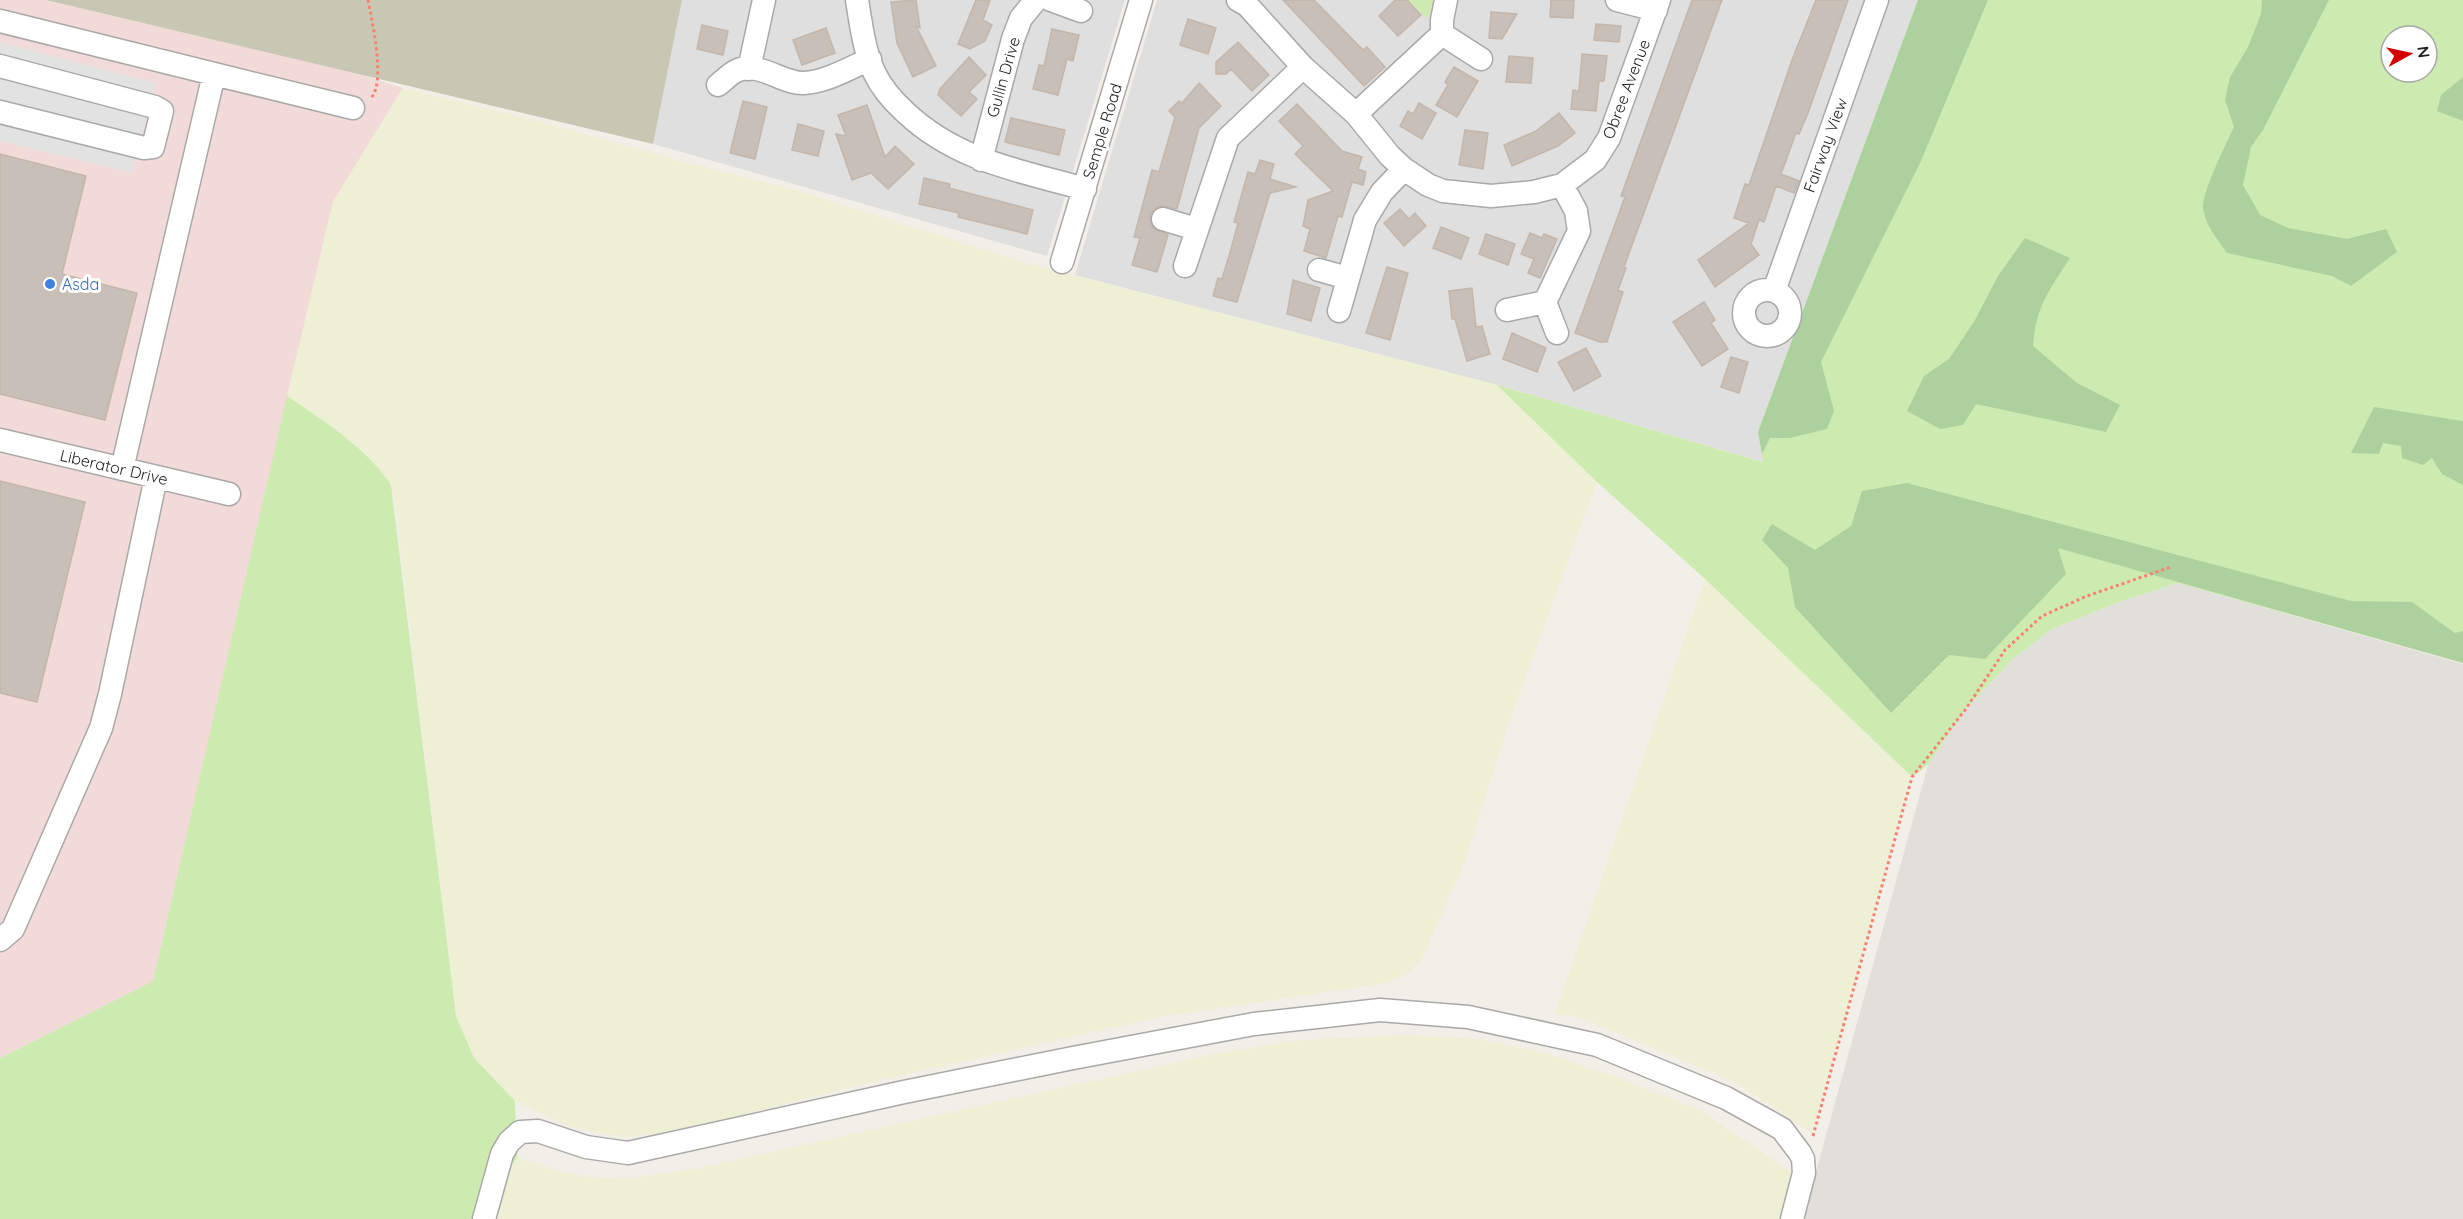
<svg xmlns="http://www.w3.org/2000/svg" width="2463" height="1219" viewBox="0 0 2463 1219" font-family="Quicksand,sans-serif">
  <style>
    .residential { fill: #e0dfdf }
    .commercial { fill: #f2dad9 }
    .airport { fill: #e1dfda }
    .construction { fill: #c7c7b4 }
    .farmland { fill: #eef0d5 }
    .grass { fill: #cdebb0; fill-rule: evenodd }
    .forest { fill: #add19e }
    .parking { fill: #e2e2e2 }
    .building { fill: #c7bfb8; stroke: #c4b6ab; stroke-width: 1.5 }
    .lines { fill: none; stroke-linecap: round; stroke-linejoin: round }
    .minor-casing { stroke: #a9a9a9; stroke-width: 25 }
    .path { stroke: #fa8072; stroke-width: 3; stroke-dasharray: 3 3; stroke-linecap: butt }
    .minor { stroke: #fff; stroke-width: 22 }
    .shop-dot { fill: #3f7fe0; stroke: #fff; stroke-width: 2 }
    .labels { text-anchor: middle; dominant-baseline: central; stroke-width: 6; stroke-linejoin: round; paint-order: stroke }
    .street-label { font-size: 16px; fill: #222; stroke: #fff }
    .shop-label { font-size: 16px; fill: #366cbe; stroke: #fff; text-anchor: start }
  </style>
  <rect width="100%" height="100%" fill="#f2efe9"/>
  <path class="residential" d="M682,0H1125L1047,256L653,144Z
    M1157,0H1918L1758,432L1764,462L1497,385L1075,275Z"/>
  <path class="commercial" d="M0,0H46L353,72L403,88L333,202L153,981L0,1058Z"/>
  <path class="airport" d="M2178,583L2463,664V1219H1803L1928,765L1965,710L2014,658L2052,629L2119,602Z"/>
  <path class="construction" d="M46,0H682L653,144Z"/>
  <path class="farmland" d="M403,88L539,121L670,158L788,188L1023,262L1497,385L1597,482L1509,723L1464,864L1421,961L1406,975L1386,983L1160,1017L850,1087L690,1129L625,1138L568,1126L515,1101L474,1058L456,1016L394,499L364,452L287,396L333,202Z
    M1705,579L1912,777L1813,1134L1734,1082L1581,1018L1555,1013Z
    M1406,1035L1479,1039L1542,1052L1618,1078L1700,1110L1797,1176L1785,1219H494L508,1172L517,1157L559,1171L589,1177L627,1179L700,1168L1215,1054L1299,1040Z"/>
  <path class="grass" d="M1408,0H1437L1427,18Z
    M1918,0H2463V663L2178,583L2119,602L2052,629L2014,658L1965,710L1928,765L1912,777L1705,579L1597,482L1497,385L1763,462L1758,432ZM2391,36H2427V72H2391Z
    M287,396C325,422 366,447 391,485L456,1016L474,1058L515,1101L517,1157L508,1172L494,1219H0V1058L153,981Z"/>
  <path class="forest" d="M1918,0H1988L1921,161L1821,362L1834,411L1827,429L1790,438H1770L1762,454L1758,432Z
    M2262,0H2329L2263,130L2251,147L2243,185L2260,215L2288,228L2347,239L2386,229L2397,252L2351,286L2332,276L2227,253C2218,240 2204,223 2203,207C2202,193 2227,141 2234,127L2225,100L2230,77L2248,47L2261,14Z
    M2463,77V121L2437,111L2441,95Z
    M2025,238L2070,258C2049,291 2036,306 2033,346L2077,383L2120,405L2106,432L1976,404L1963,425L1940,429L1907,411L1924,376L1949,359L1975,320L1998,276Z
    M2374,407L2463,421V485L2442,474L2432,458L2423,465L2402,458L2401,446L2383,443L2379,454L2351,453Z
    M1907,483L2351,601L2412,602L2455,633L2463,631V663L2058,548L2066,574L1985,659L1949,655L1891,713L1795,607L1788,568L1762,540L1772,524L1815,550L1851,526L1862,491Z"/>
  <path class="parking" d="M0,42L156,83L132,173L0,141Z"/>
  <path class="building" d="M916,0L920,28L916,26L936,66L913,77L897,43L891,2Z
    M976,0H990L983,20L992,25L985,41L970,49L958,44Z
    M1283,0H1314L1363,50L1367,47L1385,67L1364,86Z
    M1395,0H1407L1421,15L1398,36L1379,16Z
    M1551,0H1574L1573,18L1550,17Z
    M1692,0H1722L1624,267L1626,268L1618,290L1623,292L1607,342H1600L1575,333L1625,197L1621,196Z
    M1816,0H1848L1808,113L1799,134L1796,133L1781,174L1799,181L1794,193L1776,186L1764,222L1759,220L1751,244L1759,255L1715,287L1698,260L1749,223L1734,218L1745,184L1749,185L1792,60Z
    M1491,12L1517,14L1502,39L1489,38Z
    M1188,19L1216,28L1208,54L1180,45Z
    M1596,24L1621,26L1619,42L1594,40Z
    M702,25L728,31L723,55L697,49Z
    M826,28L835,53L802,65L793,40Z
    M1052,29L1079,35L1073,61L1067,59L1058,95L1033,89L1039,65L1044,66Z
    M1238,42L1269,75L1252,91L1231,69L1226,74H1216V62Z
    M1582,54L1607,56L1604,81H1599L1596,111L1571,109L1573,90L1579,91Z
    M1509,56L1533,58L1531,83L1506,82Z
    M969,57L986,75L969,92L977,99L961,116L938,95L940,89Z
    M1454,67L1478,81L1457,117L1436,105L1448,85L1445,82Z
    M1199,83L1221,106L1199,128L1177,209L1161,206L1154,209L1150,215V221L1153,228L1168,235L1157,272L1132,265L1140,238L1134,237L1152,170L1159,172L1175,117L1169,111L1179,101L1182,103Z
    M743,101L767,107L755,159L730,153Z
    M1419,103L1436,113L1422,139L1400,126L1408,111L1413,114Z
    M1297,104L1342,151L1362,157L1358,169L1366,172L1363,185L1352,182L1342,217L1338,216L1326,258L1304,251L1310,229L1303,226L1308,200L1333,191L1295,154L1303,146L1279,121Z
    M867,105L885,157L895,146L914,164L888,189L871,173L852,180L836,134L846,136L838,115Z
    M1559,113L1575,133L1558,146L1512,166L1504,145L1536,131Z
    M1011,118L1065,130L1059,155L1005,142Z
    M798,124L824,131L818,156L792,150Z
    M1465,130L1488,133L1483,169L1459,165Z
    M0,154L86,176L62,274L137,293L105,420L0,394Z
    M1260,160L1274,164L1270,179L1296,187L1270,193L1237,302L1213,296L1218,278L1222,279L1231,249L1238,223L1234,222L1248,172L1255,174Z
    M924,178L950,184L949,188L1033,210L1027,234L958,217L959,213L919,204Z
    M1400,209L1409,219L1415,213L1426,226L1404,246L1384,223Z
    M1441,227L1469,238L1461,259L1433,248Z
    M1530,233L1542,238L1544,234L1557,239L1540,278L1528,273L1534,259L1521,254Z
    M1486,234L1515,244L1508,265L1479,254Z
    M1387,267L1408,273L1390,340L1366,333Z
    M1293,280L1320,288L1311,321L1287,314Z
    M1472,288L1476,327L1482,326L1490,354L1467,361L1455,319H1452L1449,291Z
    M1704,302L1715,320L1711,323L1728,349L1702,366L1673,322Z
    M1512,333L1546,348L1537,372L1503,359Z
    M1586,348L1601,376L1574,391L1558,362Z
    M1731,357L1748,362L1739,393L1721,387Z
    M0,481L85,502L37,702L0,693Z"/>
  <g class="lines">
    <g class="minor-casing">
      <path id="minor" d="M857,0C861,24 864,50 874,72C881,87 893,101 905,112C957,161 1018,170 1085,189
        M1051,0L1081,11
        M1238,0L1247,5L1303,67L1356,114L1390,156L1404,169L1428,185L1443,191L1491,196L1534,192L1562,185L1595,160L1609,138L1659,0
        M1446,0L1442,20V34L1481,59
        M1617,0L1656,10
        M0,21L214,74L122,469
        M0,66L155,107L162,111L153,147L144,148L0,112
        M749,69L764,0
        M214,74L353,108
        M718,85C723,81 730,74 736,71C758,60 782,84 804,83C826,82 850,68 870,59
        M1356,114L1442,34
        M981,160L1013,39L1021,18L1036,0
        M1163,219L1196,229
        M1062,262L1141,0
        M1185,266L1228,138L1303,67
        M1319,270L1348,278
        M1744 313a23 23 0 1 1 46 0a23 23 0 1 1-46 0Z
        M1774,291L1877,0
        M1545,302L1579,231L1576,211L1562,185
        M1507,310L1545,302L1557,333
        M1339,311L1365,220L1382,192L1404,169
        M0,440L229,494
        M0,940L13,929L101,728L110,694L156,477
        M484,1219L502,1154L509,1142L520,1132L538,1131L586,1147L628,1153L904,1092L1073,1058L1254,1024L1380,1010L1468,1017L1597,1045L1726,1098L1782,1129L1800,1153L1803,1159L1804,1173L1792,1219"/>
    </g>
    <path class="path" d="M368,0C372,21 386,82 371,98
      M1813,1136L1912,777L1965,710L2005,650L2042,616L2087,596L2171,567"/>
    <use href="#minor" class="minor"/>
  </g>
  <circle class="shop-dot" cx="50" cy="284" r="6"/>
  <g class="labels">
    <g class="street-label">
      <text transform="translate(1003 77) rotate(-74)">Gullin Drive</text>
      <text transform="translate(1626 89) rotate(-69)">Obree Avenue</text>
      <text transform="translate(1102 131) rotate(-73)">Semple Road</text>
      <text transform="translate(1825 145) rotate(-70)">Fairway View</text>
      <text transform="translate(114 467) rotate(13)">Liberator Drive</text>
    </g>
    <g class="shop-label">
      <text x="62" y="284">Asda</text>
    </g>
  </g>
  <g transform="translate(2409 54) rotate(82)"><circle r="28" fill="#ffffff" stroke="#a7a7a7" stroke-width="1.5"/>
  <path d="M0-4.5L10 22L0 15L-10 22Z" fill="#d40000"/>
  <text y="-9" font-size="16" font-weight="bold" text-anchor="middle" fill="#222222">N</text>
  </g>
</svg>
